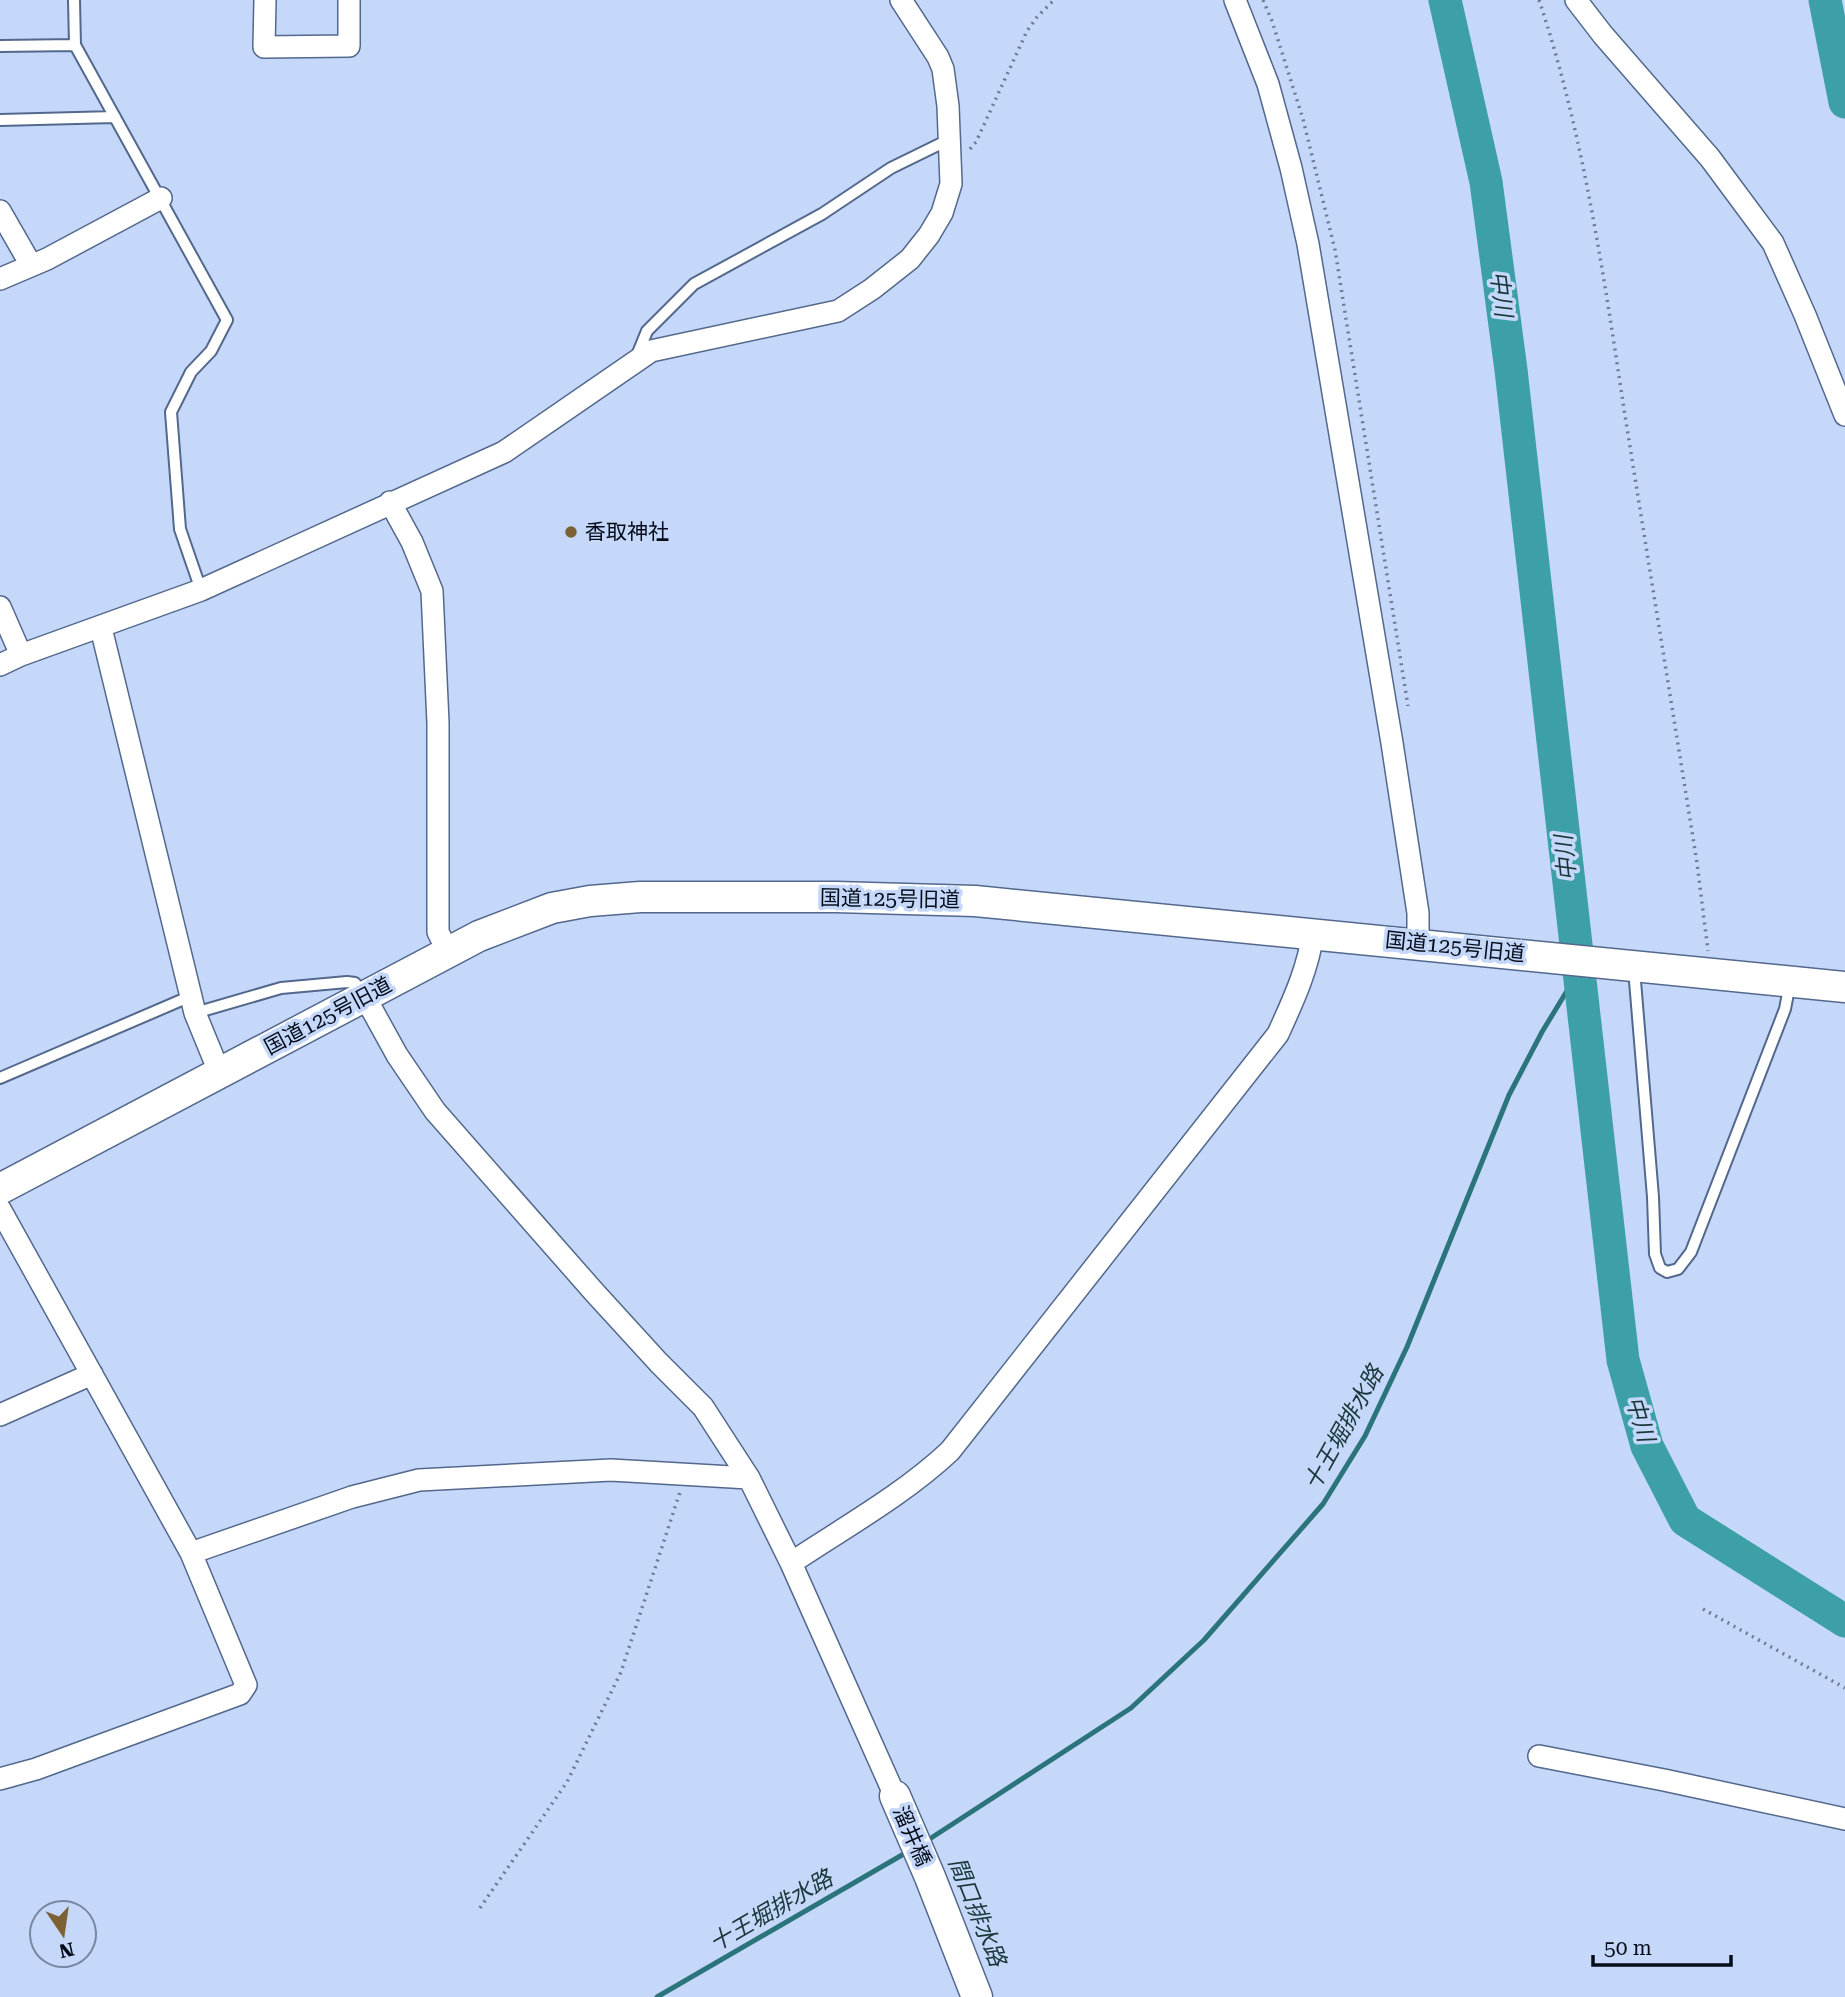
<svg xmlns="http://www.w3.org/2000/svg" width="1845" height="1997" viewBox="0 0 1845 1997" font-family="'Roboto Serif','Noto Sans JP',serif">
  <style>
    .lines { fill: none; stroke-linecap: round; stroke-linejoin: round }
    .stream { stroke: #2c747c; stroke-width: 5 }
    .river { stroke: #3da0a6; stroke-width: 33 }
    .lane-casing { stroke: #52688c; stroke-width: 14 }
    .street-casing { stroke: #52688c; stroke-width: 24 }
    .secondary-casing { stroke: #52688c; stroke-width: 33 }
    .path { stroke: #6e7b94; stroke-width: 3.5; stroke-dasharray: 2 5; stroke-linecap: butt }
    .lane { stroke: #fff; stroke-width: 10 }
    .street { stroke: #fff; stroke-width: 21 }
    .secondary { stroke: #fff; stroke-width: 30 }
    .poi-dot { fill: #7b6133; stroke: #c5d8fa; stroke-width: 2.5 }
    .labels { text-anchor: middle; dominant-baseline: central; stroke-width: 7; stroke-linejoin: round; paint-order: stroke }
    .poi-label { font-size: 21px; fill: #050c1a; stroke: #c5d8fa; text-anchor: start }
    .street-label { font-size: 21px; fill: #050c1a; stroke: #c5d8fa }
    .water-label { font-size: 23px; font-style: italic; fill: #193739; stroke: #c5d8fa }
  </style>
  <rect width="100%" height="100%" fill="#c5d8fa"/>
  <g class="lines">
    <path class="stream" d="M1838,0L1845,34
      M929,1842L928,1840L1131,1708L1204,1640L1323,1504L1365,1436L1407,1347L1509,1095L1542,1032L1579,971
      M657,1997L902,1855"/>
    <path class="river" d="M1445,0L1486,182L1511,370L1623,1360L1647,1446L1685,1520L1845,1621
      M1825,0L1845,102"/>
    <g class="lane-casing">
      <path id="lane" d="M74,0L75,45L227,320L211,351L191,372L171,412L180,529L201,590
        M0,46L75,45
        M0,120L115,117
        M636,358L647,331L694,284L822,214L891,168L940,144L950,142
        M1634,969L1653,1197L1655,1254L1660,1268L1667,1272L1678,1269L1691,1252L1785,1009L1790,983
        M195,1013L281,988L347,982L355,983L363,994
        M0,1078L191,996"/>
    </g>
    <g class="street-casing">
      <path id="street" d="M265,0L264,47L349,46V0
        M1235,0L1268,84L1291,168L1308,244L1392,743L1418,913V943
        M1576,0L1603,35L1710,158L1773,243L1805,315L1845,415
        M0,211L31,265
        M0,279L47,259L161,198
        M390,502L412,542L432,591L438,723V932L448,952
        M0,607L21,655
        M101,628L195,1013L220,1074
        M0,665L21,655L201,590L504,452L651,351L838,311L872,289L910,259L929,235L942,213L951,184L948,106L943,69L938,57L901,0
        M365,997L397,1055L435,1111L595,1293L659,1363L703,1407L749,1478L791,1563L895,1796
        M0,1209L191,1553L246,1685L240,1694L36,1769L0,1779
        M0,1415L92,1374
        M191,1553L352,1497L419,1480L611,1470L749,1478
        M791,1563C845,1527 903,1495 950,1451L1278,1034C1293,1001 1308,969 1313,933
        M1539,1756L1664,1780L1845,1819"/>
    </g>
    <g class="secondary-casing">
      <path id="secondary" d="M0,1189L479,936L552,908L590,901L640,897H836L975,901L1845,987
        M895,1796L930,1877L977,1997"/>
    </g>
    <path class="path" d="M1263,0L1272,21L1303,119L1335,250L1408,706
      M1539,0C1583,132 1603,271 1624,409C1648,560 1673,712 1697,863L1708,951
      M970,149L976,142L1027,31L1037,17L1054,0
      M1703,1609L1845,1688
      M480,1908L567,1782L621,1672L680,1492"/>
    <use href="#lane" class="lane"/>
    <use href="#street" class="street"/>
    <use href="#secondary" class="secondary"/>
  </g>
  <circle class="poi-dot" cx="571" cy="532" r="7"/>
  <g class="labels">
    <g class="poi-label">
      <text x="585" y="532">香取神社</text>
    </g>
    <g class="street-label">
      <text transform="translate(890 899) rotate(1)">国道125号旧道</text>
      <text transform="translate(1455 947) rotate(6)">国道125号旧道</text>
      <text transform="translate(328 1016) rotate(-28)">国道125号旧道</text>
      <text transform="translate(912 1836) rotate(66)">溜井橋</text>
    </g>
    <g class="water-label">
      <text transform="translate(1501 294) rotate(83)">中川</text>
      <text transform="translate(1566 858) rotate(-96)">中川</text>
      <text transform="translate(1640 1419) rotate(73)">中川</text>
      <text transform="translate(1344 1428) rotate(-61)">十王堀排水路</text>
      <text transform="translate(771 1911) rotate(-30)">十王堀排水路</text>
      <text transform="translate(977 1912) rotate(68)">間口排水路</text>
    </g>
  </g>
  <g transform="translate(63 1934) rotate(167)"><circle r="33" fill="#c5d8fa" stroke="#7886a0" stroke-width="2"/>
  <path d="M0-5L12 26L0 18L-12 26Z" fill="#7b6133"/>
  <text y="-10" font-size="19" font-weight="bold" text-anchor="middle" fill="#050c1a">N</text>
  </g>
  <path d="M1593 1955v10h138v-10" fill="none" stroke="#050c1a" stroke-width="3.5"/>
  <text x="1604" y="1955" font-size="21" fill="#050c1a" stroke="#c5d8fa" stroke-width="5" paint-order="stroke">50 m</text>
</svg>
